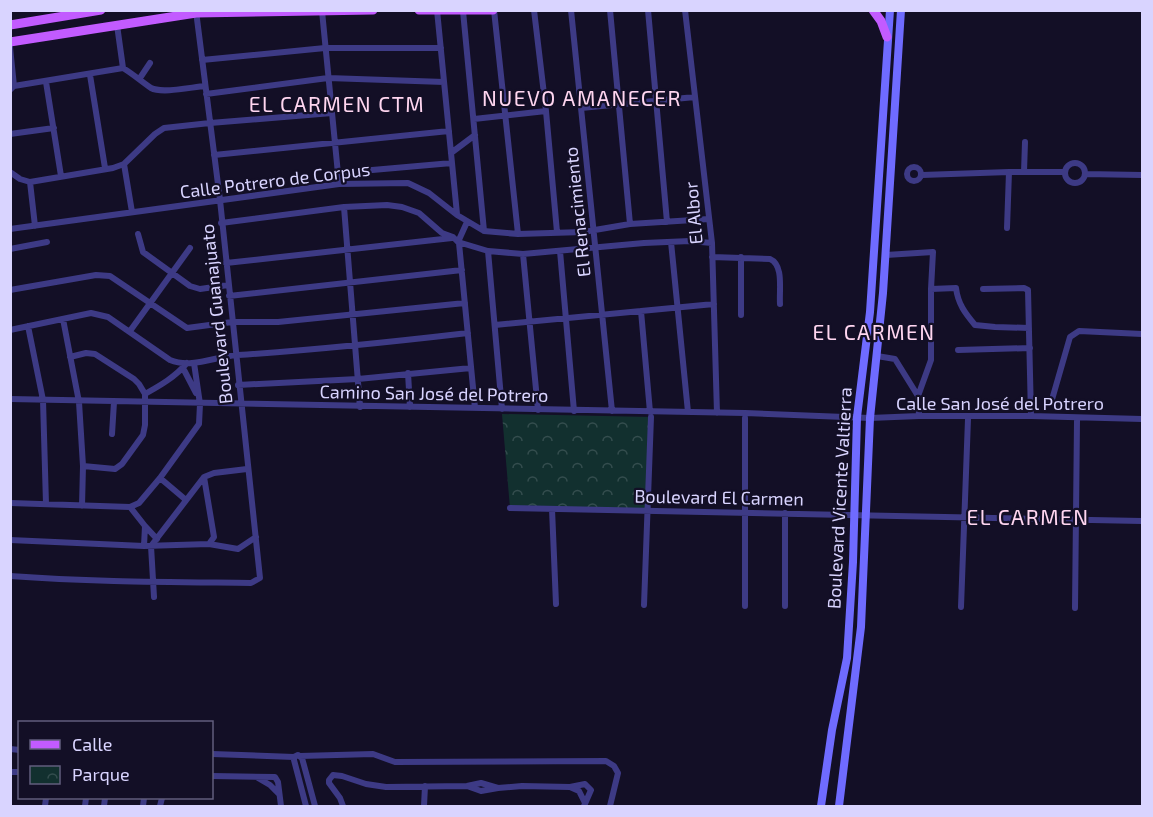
<svg xmlns="http://www.w3.org/2000/svg" width="1153" height="817" viewBox="0 0 1153 817" font-family="'Exo 2',sans-serif">
  <style>
    .park { fill: url(#park-crowns) }
    .lines { fill: none; stroke-linecap: round; stroke-linejoin: round }
    .minor { stroke: #3d3a85; stroke-width: 6 }
    .secondary { stroke: #6f6bff; stroke-width: 8 }
    .primary { stroke: #c25bff; stroke-width: 9 }
    .labels { text-anchor: middle; dominant-baseline: central; stroke-width: 4.5; stroke-linejoin: round; paint-order: stroke }
    .street-label { font-size: 18px; fill: #d9d4ff; stroke: #130f26 }
    .quarter-label { font-size: 21px; letter-spacing: 1.5px; fill: #ffd6f0; stroke: #130f26 }
  </style>
  <defs>
    <pattern id="park-crowns" width="20" height="18" patternUnits="userSpaceOnUse" patternTransform="scale(1.5)"><rect width="20" height="18" fill="#12302f"/><path d="M2 6a3 3 0 1 1 6 0M12 15a3 3 0 1 1 6 0" fill="none" stroke="#344d4e"/></pattern>
  </defs>
  <rect width="100%" height="100%" fill="#130f26"/>
  <path class="park" d="M502,414L651,417L647,511L510,508Z"/>
  <g class="lines">
    <path class="minor" d="M437,10L457,214
      M494,10L518,234
      M534,10L546,111L557,232
      M571,10L612,411
      M610,10L630,224
      M648,10L667,222
      M685,10L712,243L717,413
      M322,11L339,184
      M463,11L484,231
      M117,25L123,68
      M10,47L14,86
      M202,60L325,48H441
      M90,75L105,168
      M140,78L150,63
      M46,82L61,176
      M10,90L14,86L123,68C133,74 142,82 151,88C162,94 192,87 205,86
      M206,94L328,78L444,82
      M581,108L695,97
      M474,119L546,111
      M10,134L54,128
      M451,153L475,135
      M214,155L449,131
      M1065 173a10 10 0 1 1 20 0a10 10 0 1 1-20 0Z
      M124,164L132,212
      M907 174a7 7 0 1 1 14 0a7 7 0 1 1-14 0Z
      M10,172L20,179L30,182L113,168L124,164L155,134L164,128L210,123L332,113
      M1024,172L1025,142
      M338,173L452,163
      M1085,174L1142,175
      M922,175L1009,172H1065
      M30,182L35,226
      M344,207L360,407
      M221,223L344,207L387,205L402,207L419,213L442,233L453,237L458,242L488,251L523,254L644,243L690,241L712,243
      M1007,228L1009,172
      M10,229L339,184L408,183L429,193L457,215L484,231L518,234L583,232L630,224L709,219
      M138,234L143,252L190,286L200,289L228,285
      M458,242L467,222
      M671,242L688,412
      M459,243L475,408
      M10,249L47,242
      M488,251L502,409
      M560,251L574,411
      M523,254L538,410
      M886,255L933,252L931,289V360L918,396L919,416
      M712,257L770,259C784,265 779,290 780,304
      M741,257V315
      M226,263L452,238
      M931,289L956,288C958,304 965,313 975,325L995,327L1029,328
      M983,289L1024,288L1028,290L1031,416
      M10,290L96,275L110,276L187,328L232,322H278L465,303
      M229,296L462,270
      M641,311L650,412
      M63,319L79,402L83,466L82,506
      M495,325L714,304
      M28,326L43,400L46,504
      M10,330L91,313L108,317L170,360C192,369 216,356 238,355C315,350 391,342 468,333
      M130,331L190,248
      M958,350L1030,348
      M877,356L895,359L918,396
      M70,357L86,353L95,354L134,379L139,384L145,394V425L143,435L122,464L115,469L83,466
      M183,368L196,393
      M408,373L410,407
      M238,385L358,379L471,368
      M145,394C161,385 175,377 187,363
      M10,399L745,413L870,418L919,416H1031L1142,419
      M1051,403L1070,337L1079,331L1142,334
      M745,418V606
      M112,434L114,402
      M160,478L186,500
      M10,503L130,507L139,503L160,478L199,424L200,404L194,363
      M130,507L145,526L144,546
      M510,508L1142,521
      M552,509L556,604
      M785,513V606
      M145,526L157,539
      M10,540L144,546L209,544L214,537L204,477
      M209,544L238,549L256,537
      M10,576C91,582 171,582 251,583L260,578L220,200L196,11
      M154,597L151,546L204,477L214,473L247,469
      M644,605L651,417
      M961,607L968,419
      M1075,608L1077,421
      M10,749L20,750
      M212,754L294,757
      M300,756L373,754L395,762L606,761L614,766L618,773L610,806
      M10,772H20
      M212,776L275,777L278,782L281,806
      M258,778L270,785L279,794
      M467,786L481,791L498,788
      M570,787L579,791L585,803
      M45,806L46,798
      M85,806L86,798
      M104,806L105,798
      M143,806L144,798
      M160,806L162,798
      M306,806L294,760V757L298,755L302,758L315,806
      M343,806L340,798L329,783V780L333,775L342,776L366,784L386,787L467,786L481,783L498,788L522,786L570,787L585,784L591,790L584,806
      M424,806L425,786"/>
    <path class="secondary" d="M821,806L832,730L847,658L853,562L857,417L870,312L890,10
      M839,806L861,627L870,418L883,293L901,10"/>
    <path class="primary" d="M419,10H493
      M873,10L881,21L887,37
      M10,25L101,10
      M10,42L196,13L373,10"/>
  </g>
  <g class="labels">
    <g class="street-label">
      <text transform="translate(275 180) rotate(-7)">Calle Potrero de Corpus</text>
      <text transform="translate(577 212) rotate(-96)">El Renacimiento</text>
      <text transform="translate(693 213) rotate(-95)">El Albor</text>
      <text transform="translate(216 314) rotate(-96)">Boulevard Guanajuato</text>
      <text transform="translate(434 393) rotate(1)">Camino San José del Potrero</text>
      <text x="1000" y="403">Calle San José del Potrero</text>
      <text transform="translate(719 497) rotate(1)">Boulevard El Carmen</text>
      <text transform="translate(839 498) rotate(-87)">Boulevard Vicente Valtierra</text>
    </g>
    <g class="quarter-label">
      <text x="582" y="97">NUEVO AMANECER</text>
      <text x="337" y="103">EL CARMEN CTM</text>
      <text x="874" y="331">EL CARMEN</text>
      <text x="1028" y="516">EL CARMEN</text>
    </g>
  </g>
  <rect width="1153" height="817" fill="none" stroke="#d9d4ff" stroke-width="24"/>
  <rect x="18" y="721" width="195" height="78" fill="#130f26" stroke="#625e7d" stroke-width="1.5"/>
  <rect x="30" y="740" width="30" height="9" fill="#c25bff" stroke="#625e7d" stroke-width="1.5"/>
  <text x="72" y="751" font-size="18" fill="#d9d4ff">Calle</text>
  <rect x="30" y="766" width="30" height="18" fill="url(#park-crowns)" stroke="#625e7d" stroke-width="1.5"/>
  <text x="72" y="781" font-size="18" fill="#d9d4ff">Parque</text>
</svg>
